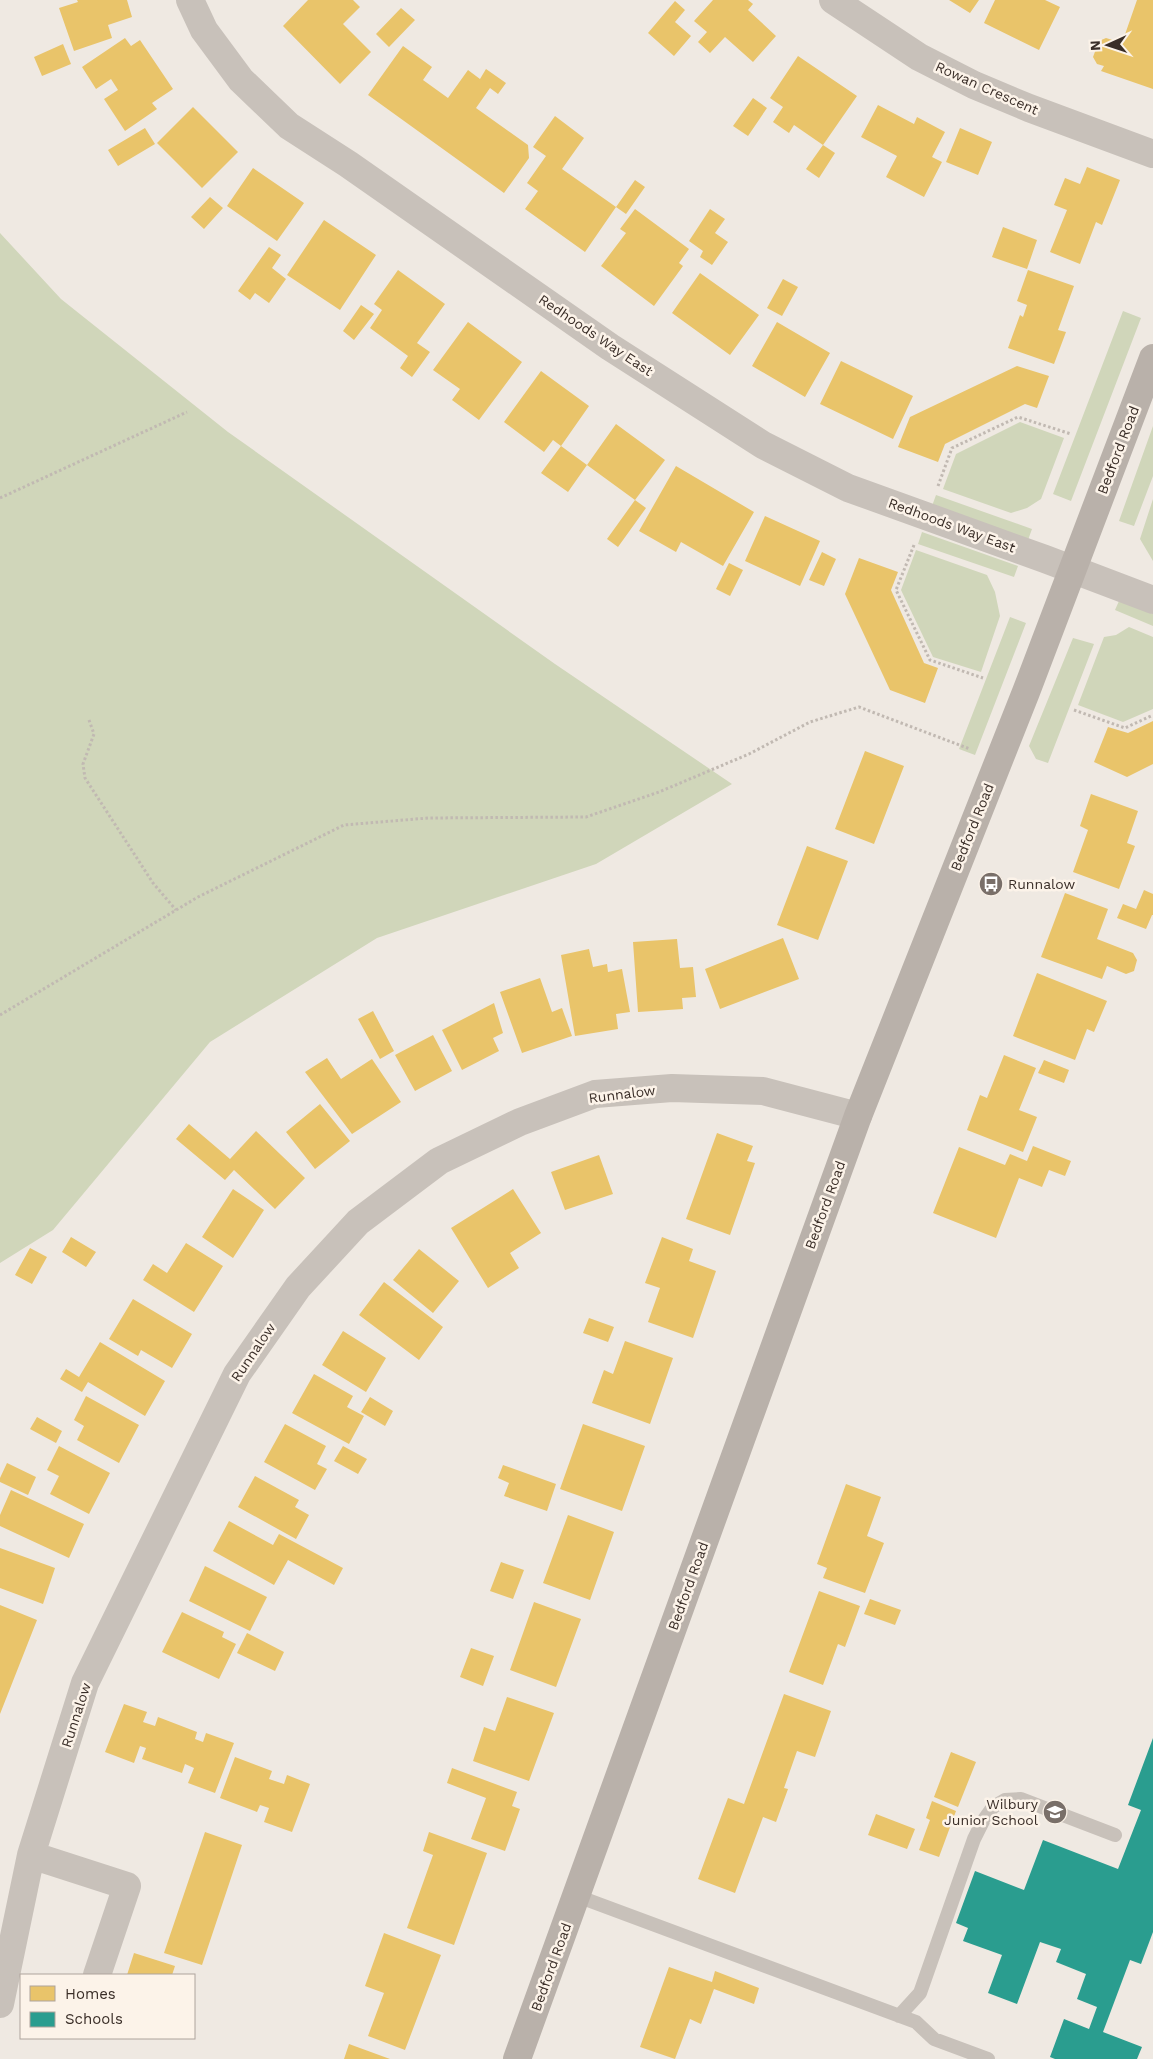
<svg xmlns="http://www.w3.org/2000/svg" width="1153" height="2059" viewBox="0 0 1153 2059" font-family="'Work Sans',sans-serif">
  <style>
    .green { fill: #d0d6ba }
    .homes { fill: #e9c46a }
    .schools { fill: #2a9d8f }
    .lines { fill: none; stroke-linecap: round; stroke-linejoin: round }
    .path { stroke: #c1b9b2; stroke-width: 3; stroke-dasharray: 2.5 2.5; stroke-linecap: butt }
    .lane { stroke: #c8c1ba; stroke-width: 14 }
    .street { stroke: #c8c1ba; stroke-width: 28 }
    .secondary { stroke: #b9b1aa; stroke-width: 28 }
    .labels { text-anchor: middle; dominant-baseline: central; stroke-width: 5; stroke-linejoin: round; paint-order: stroke }
    .street-label { font-size: 14px; fill: #3a2e28; stroke: #fcf3e9 }
    .poi-label { font-size: 14px; fill: #3a2e28; stroke: #fcf3e9; text-anchor: start }
  </style>
  <rect width="100%" height="100%" fill="#efe9e2"/>
  <path class="green" d="M0,233L61,299L228,432L555,664L732,784L596,864L377,938L210,1042L53,1230L0,1263Z
    M1123,311L1141,318L1071,501L1053,494Z
    M1020,422L1064,438L1041,499L1027,508L1011,513L943,489L956,454Z
    M1153,426V476L1134,526L1119,521Z
    M936,495L1032,529L1028,540L932,506Z
    M1153,499V561L1140,539Z
    M922,532L1018,566L1014,577L918,544Z
    M916,550L987,575L995,592L1000,616L981,672L933,657L901,590Z
    M1119,601L1153,614V626L1115,610Z
    M1010,617L1026,623L975,755L959,749Z
    M1129,627L1153,637V709L1123,722L1078,705L1104,637L1116,635Z
    M1073,638L1094,644L1048,763L1036,759L1029,746Z"/>
  <path class="homes" d="M77,0H127L132,17L108,25L112,38L74,51L59,8L78,2Z
    M308,0H353L360,7L343,24L371,52L340,84L283,26Z
    M713,0H748L753,4L748,10L776,36L753,62L725,37L710,53L698,42L707,32L694,21Z
    M949,0H979L970,13Z
    M995,0H1045L1060,7L1039,50L984,23Z
    M1137,0H1153V89L1101,71L1104,66L1097,64L1093,57L1099,41L1106,38L1122,43Z
    M675,1L685,10L675,22L691,36L674,56L648,33Z
    M401,8L415,20L389,47L376,34Z
    M125,38L131,46L140,40L173,89L152,103L157,109L125,131L104,99L118,90L111,79L96,89L82,67Z
    M63,44L71,64L42,76L34,57Z
    M403,46L432,67L423,80L448,98L468,70L480,79L486,69L506,83L498,94L490,88L476,108L528,145L529,158L504,193L368,95Z
    M798,56L857,96L823,145L794,125L789,133L773,122L783,107L770,98Z
    M753,98L767,108L748,136L733,126Z
    M878,105L914,124L917,117L945,132L932,157L942,162L924,197L886,177L897,156L861,137Z
    M193,107L238,152L202,188L157,143Z
    M555,116L584,138L562,169L616,207L585,252L525,209L538,191L527,183L546,156L533,147Z
    M145,128L155,144L118,166L108,150Z
    M960,128L992,142L978,175L946,162Z
    M823,145L835,153L819,178L806,169Z
    M1087,167L1120,180L1102,225L1096,222L1080,264L1050,252L1067,210L1054,205L1065,178L1080,184Z
    M253,168L304,203L277,241L227,206Z
    M635,180L645,187L626,214L616,207Z
    M210,197L223,208L204,229L191,217Z
    M635,209L689,249L679,263L683,266L654,306L601,266L626,233L620,229Z
    M710,209L725,219L715,233L728,242L712,265L700,257L703,251L689,241Z
    M324,220L376,255L340,310L287,275Z
    M1003,227L1037,240L1027,269L992,257Z
    M269,247L281,255L272,268L286,279L269,303L255,293L250,300L238,291Z
    M398,270L445,304L417,343L430,352L412,377L400,368L408,356L370,328L382,310L374,304Z
    M1028,270L1074,286L1058,330L1066,332L1054,364L1008,348L1020,315L1023,317L1027,305L1017,301Z
    M700,273L759,315L730,355L672,313Z
    M783,279L798,287L782,316L767,308Z
    M361,305L374,314L354,340L343,331Z
    M468,322L522,362L479,420L452,400L460,389L433,370Z
    M777,322L830,353L805,397L752,366Z
    M841,361L913,396L893,439L820,404Z
    M1017,366L1049,376L1037,408L1025,404L945,444L938,462L898,447L910,417Z
    M541,371L589,406L561,446L553,440L544,452L504,422Z
    M616,424L665,460L635,500L646,508L618,547L607,539L635,500L587,465L568,492L541,473L561,446L587,465Z
    M676,466L754,512L723,566L681,542L676,552L639,531Z
    M765,516L820,541L800,586L745,561Z
    M822,552L836,559L824,586L809,580Z
    M859,558L898,572L891,590L924,663L938,668L925,703L890,690L845,594Z
    M729,563L743,570L730,596L716,589Z
    M1153,721V764L1127,777L1094,762L1108,727L1128,733Z
    M865,751L904,766L874,844L835,829Z
    M1091,794L1138,811L1127,843L1135,846L1119,889L1073,872L1088,830L1080,826Z
    M807,846L848,861L818,940L777,925Z
    M1144,890L1153,894V915H1152L1146,929L1117,918L1123,904L1136,909Z
    M1065,893L1108,909L1097,939L1133,953L1137,960L1134,971L1126,974L1107,966L1102,979L1041,957Z
    M783,938L799,979L720,1009L705,969Z
    M677,939L680,968L693,967L696,997L682,998L683,1009L638,1012L633,942Z
    M589,949L593,967L607,964L608,972L622,969L630,1012L616,1014L618,1029L575,1036L561,955Z
    M1037,973L1107,1001L1094,1032L1087,1029L1075,1060L1013,1036Z
    M540,978L552,1012L562,1008L572,1036L522,1053L500,992Z
    M494,1003L503,1033L493,1038L499,1051L462,1070L442,1030Z
    M373,1011L394,1051L380,1059L358,1019Z
    M433,1035L452,1071L415,1091L395,1055Z
    M1004,1055L1036,1068L1019,1110L1037,1117L1023,1152L967,1130L980,1095L987,1098Z
    M327,1058L341,1079L372,1059L401,1102L352,1134L305,1072Z
    M1044,1060L1069,1070L1064,1083L1038,1073Z
    M320,1104L350,1141L315,1169L286,1132Z
    M189,1124L230,1159L256,1131L305,1178L275,1209L234,1170L225,1180L176,1139Z
    M717,1133L753,1146L747,1161L755,1163L730,1235L686,1219Z
    M1033,1146L1071,1161L1065,1176L1049,1170L1042,1187L1019,1178L996,1238L933,1213L959,1147L1005,1165L1010,1154L1027,1161Z
    M599,1155L613,1194L565,1210L551,1172Z
    M233,1189L264,1210L233,1258L202,1237Z
    M513,1189L541,1233L510,1253L519,1268L488,1288L451,1228Z
    M71,1237L96,1252L86,1267L62,1252Z
    M662,1237L693,1249L689,1261L716,1271L693,1338L648,1322L660,1288L645,1283Z
    M186,1243L223,1266L194,1312L143,1280L153,1264L167,1273Z
    M30,1248L47,1257L32,1284L15,1275Z
    M419,1249L459,1281L433,1313L393,1280Z
    M384,1282L443,1327L419,1360L359,1315Z
    M133,1299L192,1334L172,1368L141,1350L138,1356L109,1339Z
    M589,1318L614,1327L608,1342L583,1333Z
    M343,1331L386,1358L366,1392L322,1365Z
    M625,1341L673,1358L650,1424L592,1403L604,1370L613,1374Z
    M100,1342L165,1381L145,1416L88,1382L82,1392L60,1379L66,1369L79,1377Z
    M314,1374L353,1396L347,1407L364,1416L349,1444L292,1413Z
    M86,1396L139,1425L119,1463L77,1440L84,1426L74,1420Z
    M370,1397L393,1411L385,1426L361,1412Z
    M37,1417L62,1431L56,1443L30,1429Z
    M285,1424L326,1446L317,1464L327,1469L315,1490L264,1462Z
    M583,1424L645,1446L622,1511L560,1489Z
    M59,1446L110,1473L89,1514L50,1494L59,1476L47,1470Z
    M343,1446L367,1459L358,1474L334,1461Z
    M7,1463L36,1477L28,1495L0,1482V1478Z
    M503,1465L556,1484L547,1511L504,1496L509,1483L498,1478Z
    M255,1476L299,1500L295,1507L309,1515L296,1539L238,1507Z
    M846,1484L881,1497L867,1536L884,1543L865,1593L823,1578L827,1568L817,1564Z
    M11,1490L84,1524L69,1558L0,1526V1515Z
    M568,1515L614,1532L590,1600L543,1583Z
    M229,1521L273,1545L279,1534L343,1568L334,1585L288,1560L274,1585L213,1551Z
    M0,1548L55,1568L43,1604L0,1588Z
    M501,1562L524,1570L513,1599L490,1591Z
    M205,1566L267,1597L250,1631L189,1601Z
    M819,1591L860,1606L845,1647L838,1644L823,1685L789,1672Z
    M870,1599L901,1610L895,1625L864,1614Z
    M534,1602L581,1619L556,1687L510,1670Z
    M0,1605L37,1620L0,1714Z
    M182,1612L224,1632L222,1637L236,1644L219,1679L162,1652Z
    M247,1633L284,1652L275,1671L237,1653Z
    M471,1648L494,1656L483,1686L460,1677Z
    M784,1694L831,1711L815,1757L797,1751L784,1788L788,1789L776,1822L763,1817L735,1893L698,1879L728,1798L744,1804Z
    M507,1697L554,1713L529,1781L473,1761L484,1727L495,1731Z
    M124,1704L147,1712L143,1722L155,1726L158,1717L197,1732L195,1739L203,1742L206,1733L234,1743L215,1793L188,1783L194,1768L185,1764L182,1773L142,1759L146,1748L140,1746L134,1763L105,1752Z
    M951,1752L976,1762L958,1807L934,1797Z
    M235,1757L272,1771L269,1779L284,1784L287,1775L310,1784L292,1832L264,1822L269,1808L260,1805L257,1812L220,1798Z
    M452,1768L517,1792L512,1806L520,1809L505,1851L471,1839L486,1798L447,1783Z
    M932,1801L956,1811L939,1857L919,1850L930,1820L926,1818Z
    M876,1814L915,1829L907,1849L868,1835Z
    M205,1832L242,1845L202,1965L164,1953Z
    M429,1832L487,1853L454,1945L407,1928L433,1855L423,1851Z
    M384,1933L441,1955L405,2050L368,2036L384,1993L365,1986Z
    M134,1953L175,1966L172,1975H127Z
    M669,1967L712,1982L715,1971L759,1988L754,2004L714,1989L701,2024L690,2019L675,2059L640,2047Z
    M349,2044L390,2059H344Z"/>
  <path class="schools" d="M1153,1738V1932L1141,1964L1130,1960L1103,2032L1142,2047L1137,2059H1055L1050,2057L1064,2019L1089,2029L1097,2007L1077,1999L1086,1974L1056,1962L1061,1949L1040,1942L1017,2004L988,1993L1002,1955L963,1941L968,1928L956,1923L975,1871L1024,1890L1043,1840L1118,1869L1141,1810L1128,1805Z"/>
  <g class="lines">
    <path class="path" d="M938,486L952,448L1018,417L1071,434
      M0,498L187,412
      M914,545L896,590L930,660L983,678
      M1074,710L1125,728L1153,715
      M89,720L94,734L83,764L85,778L153,883L176,910
      M0,1015L198,897L344,825L428,818L586,817L659,792L749,754L810,722L859,707L970,749"/>
    <path class="lane" d="M577,1896L916,2022L934,2039L988,2059
      M899,2016L920,1993L974,1839L983,1821L993,1807L1005,1800L1021,1799L1115,1835"/>
    <path class="street" d="M190,0L204,30L241,80L289,126L348,164L610,347L763,445L848,488L1045,559L1153,600
      M833,0L919,57L974,85L1029,108L1153,154
      M31,1855L127,1886L97,1975
      M0,2004L31,1855L85,1683L237,1374L298,1287L358,1222L439,1161L520,1122L595,1094L672,1088L763,1091L858,1116"/>
    <path class="secondary" d="M517,2059L858,1116L1026,692L1153,358"/>
  </g>
  <defs>
    <g id="bus-disc" transform="scale(1.25)"><circle r="9.5" fill="#796f69" stroke="#fcf3e9"/><path d="M-5-6H5V4H4V6H2V4H-2V6H-4V4H-5ZM-3.5-4V0h7V-4ZM-3.5 1.2v1.5H-2V1.2ZM2 1.2v1.5H3.5V1.2Z" fill="#fff"/></g>
    <g id="school-disc" transform="scale(1.25)"><circle r="9.5" fill="#796f69" stroke="#fcf3e9"/><path d="M0-5L7-2L0 1L-7-2ZM-4 1L0 2.5L4 1V4Q0 6-4 4Z" fill="#fff"/></g>
  </defs>
  <g fill-rule="evenodd">
    <use href="#bus-disc" x="991" y="884"/>
    <use href="#school-disc" x="1055" y="1812"/>
  </g>
  <g class="labels">
    <g class="street-label">
      <text transform="translate(987 88) rotate(24)">Rowan Crescent</text>
      <text transform="translate(596 335) rotate(34)">Redhoods Way East</text>
      <text transform="translate(1118 450) rotate(-69)">Bedford Road</text>
      <text transform="translate(952 525) rotate(20)">Redhoods Way East</text>
      <text transform="translate(972 827) rotate(-68)">Bedford Road</text>
      <text transform="translate(622 1094) rotate(-7)">Runnalow</text>
      <text transform="translate(825 1205) rotate(-70)">Bedford Road</text>
      <text transform="translate(253 1352) rotate(-56)">Runnalow</text>
      <text transform="translate(688 1586) rotate(-70)">Bedford Road</text>
      <text transform="translate(76 1715) rotate(-72)">Runnalow</text>
      <text transform="translate(551 1967) rotate(-70)">Bedford Road</text>
    </g>
    <g class="poi-label">
      <text x="1008" y="884">Runnalow</text>
      <text x="1038" y="1804" text-anchor="end">Wilbury<tspan x="1038" dy="16">Junior School</tspan></text>
    </g>
  </g>
  <rect x="20" y="1974" width="175" height="65" fill="#fcf3e9" stroke="#aea49c"/>
  <rect x="30" y="1986" width="25" height="15" fill="#e9c46a" stroke="#aea49c"/>
  <text x="65" y="1999" font-size="15" fill="#3a2e28">Homes</text>
  <rect x="30" y="2012" width="25" height="15" fill="#2a9d8f" stroke="#aea49c"/>
  <text x="65" y="2024" font-size="15" fill="#3a2e28">Schools</text>
  <g transform="translate(1108 45) rotate(267)" stroke="#fcf3e9" stroke-width="4" paint-order="stroke">
  <path d="M0-4L9 19L0 12L-9 19Z" fill="#3a2e28"/>
  <text y="-8" font-size="14" font-weight="bold" text-anchor="middle" fill="#3a2e28">N</text>
  </g>
</svg>
